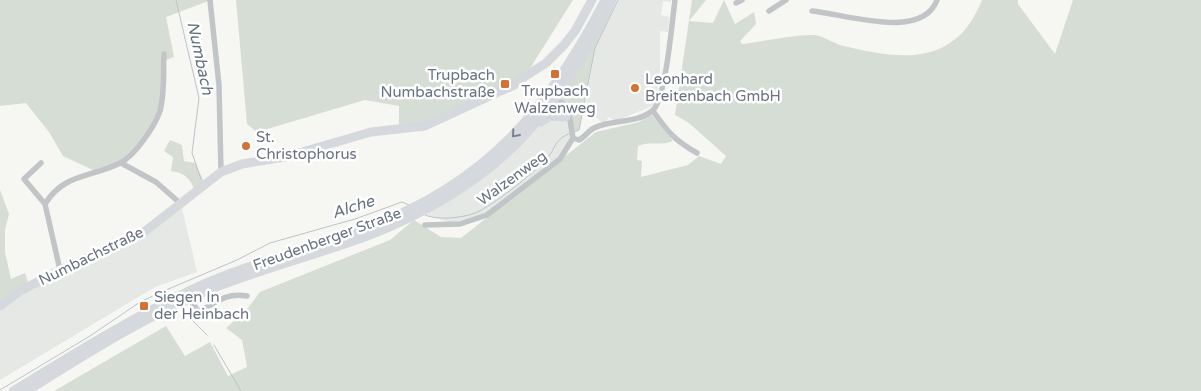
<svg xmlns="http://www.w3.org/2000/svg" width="1201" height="391" viewBox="0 0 1201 391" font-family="'Varela Round',sans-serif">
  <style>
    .built { fill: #e6e8e6 }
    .green { fill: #d6ddd5 }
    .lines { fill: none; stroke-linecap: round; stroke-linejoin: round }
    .stream { stroke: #bcc4c9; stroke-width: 1 }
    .street { stroke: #c2c5c8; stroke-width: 5.5 }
    .secondary { stroke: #d5d8dc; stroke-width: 9 }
    .oneway { stroke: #78818f }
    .poi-dot { fill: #d47135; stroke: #fff; stroke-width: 2 }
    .labels { text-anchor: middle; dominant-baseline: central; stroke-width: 5; stroke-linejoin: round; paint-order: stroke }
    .poi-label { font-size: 15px; fill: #687281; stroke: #fff; text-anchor: start }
    .street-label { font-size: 15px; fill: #687281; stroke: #fff }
    .water-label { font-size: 16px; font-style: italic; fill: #63737e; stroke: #fff }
  </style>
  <rect width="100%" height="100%" fill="#f6f6f3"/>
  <path class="built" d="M618,0H671V2L663,1L661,15L669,17L668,32L660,31V71L655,105L615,121L609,117L604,124L586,109L589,105L586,102L595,48Z
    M546,117L569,118L573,138L560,159L491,215L461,226L420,213Z
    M181,204L197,272L155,287L0,380V306L8,299L124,242Z"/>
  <path class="green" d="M0,0H211L166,17L174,57L166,60L159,112L140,145L121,163L95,171L63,156L49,132L26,103L0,106Z
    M236,0H573L517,89L431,122L399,126V106L365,100L257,132L247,124Z
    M617,0L595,48L579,130L571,133L569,118L558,101L561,91Z
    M692,0H706L689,21L713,23L724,0L735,24L754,12L756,24L740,41L742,44C760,42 798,34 814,35C823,36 831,42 840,45C900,60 955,68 982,0H1018V4L1055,54L1073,0H1201V391H54L166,326L185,356L210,342L228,376L247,367L242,340L226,328L245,312L260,292L390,240L414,220L441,237L461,238L596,132L639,122L652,115L673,141C661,146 649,141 638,146L637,160L642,161L641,177L688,165L699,156L721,164L726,156L689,123L675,115Z
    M170,140L182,145L184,161L195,163L205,184L196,192C190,179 186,173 171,171L173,157L164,151Z
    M0,190L9,214L5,230V252L11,279L25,273L28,282L0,306Z"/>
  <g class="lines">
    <path class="stream" d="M176,0L199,98L192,153L201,179
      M574,132L579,130L595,48L618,0
      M423,214C434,221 463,218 475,213C494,205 531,175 546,160C557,147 553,140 571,133
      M185,313L207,335
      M214,345L241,391
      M0,390L90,336L140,302L159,293L237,260L270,243L355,219L402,202L409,205"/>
    <path class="street" d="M210,0L219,85L221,172
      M736,3L742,0
      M769,11L786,0
      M812,11C845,14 922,41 937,0
      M553,102L554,107L566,117
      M653,111C668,132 674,140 697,153
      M573,138L579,140C585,137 588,131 594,128C612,119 636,124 652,111C666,101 672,20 675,0
      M41,163L24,179L45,204
      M121,163L156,182L181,204
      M425,225L460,224L487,215L560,159L573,138L569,114L562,103L552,101
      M60,270L45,204C64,173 91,178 120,163C135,156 155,126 160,111C165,93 163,72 164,54
      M189,299L199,312C216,302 227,292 247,296"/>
    <path class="secondary" d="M541,122L550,116L566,117
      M0,306L20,291L60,270L144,232L221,172L242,164L285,157L371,132L425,126L507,88L546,63L564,45L575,31L592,0
      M13,391C77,352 142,311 211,281C262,259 317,247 369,227C487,182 548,110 605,0
      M27,391C88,353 149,314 216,287C266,268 319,254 370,235C494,186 556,119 612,0"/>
  </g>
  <defs><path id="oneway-chevron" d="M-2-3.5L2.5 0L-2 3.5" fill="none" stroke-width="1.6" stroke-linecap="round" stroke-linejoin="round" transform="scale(1.25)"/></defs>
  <use class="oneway" href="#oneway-chevron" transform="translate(515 134) rotate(131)"/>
  <g class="poi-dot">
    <rect x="550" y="69" width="10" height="10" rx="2.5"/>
    <rect x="500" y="79" width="10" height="10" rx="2.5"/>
    <circle cx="635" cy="88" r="5"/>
    <circle cx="246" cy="146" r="5"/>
    <rect x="139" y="301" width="10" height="10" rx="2.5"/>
  </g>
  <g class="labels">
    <g class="poi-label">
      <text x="495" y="75" text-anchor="end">Trupbach<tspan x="495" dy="17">Numbachstraße</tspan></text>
      <text x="645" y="79">Leonhard<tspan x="645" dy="17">Breitenbach GmbH</tspan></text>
      <text x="555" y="91" text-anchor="middle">Trupbach<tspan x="555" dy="17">Walzenweg</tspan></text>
      <text x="256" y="137">St.<tspan x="256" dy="17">Christophorus</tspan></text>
      <text x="154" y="297">Siegen In<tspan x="154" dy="17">der Heinbach</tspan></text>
    </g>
    <g class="street-label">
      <text transform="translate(512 178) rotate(-36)">Walzenweg</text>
      <text transform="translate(327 239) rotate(-20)">Freudenberger Straße</text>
      <text transform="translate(91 256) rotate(-26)">Numbachstraße</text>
    </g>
    <g class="water-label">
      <text transform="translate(200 58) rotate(78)">Numbach</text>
      <text transform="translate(353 207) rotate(-18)">Alche</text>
    </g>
  </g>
</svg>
